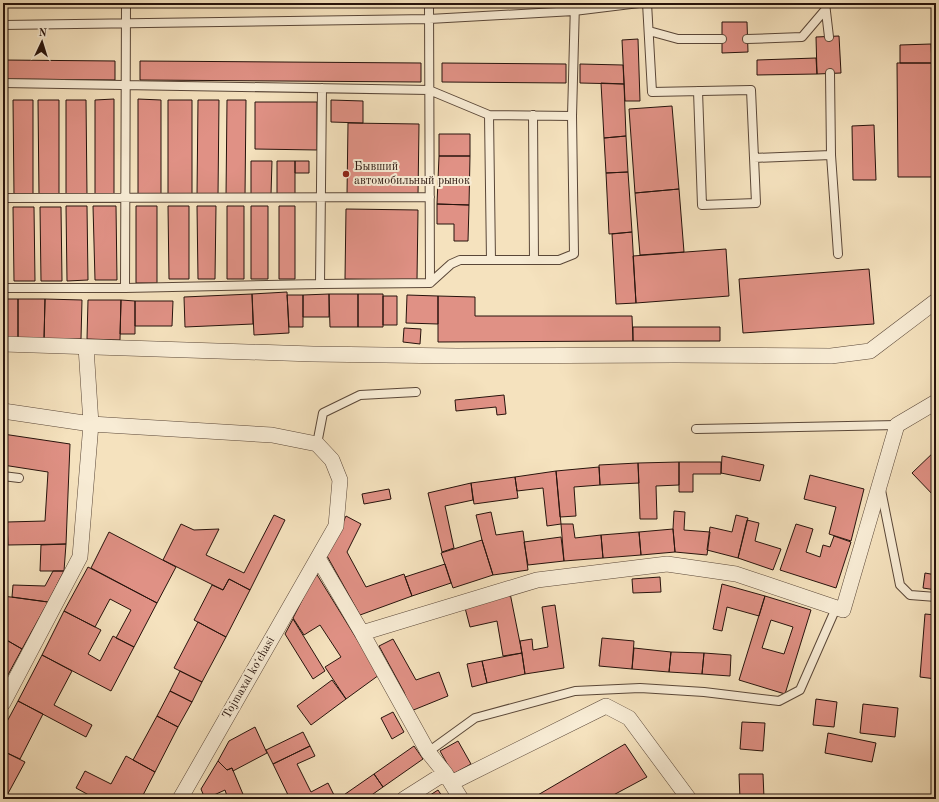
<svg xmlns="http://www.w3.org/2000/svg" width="939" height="802" viewBox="0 0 939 802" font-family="'Old Standard TT',serif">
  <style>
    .building { fill: #e09185; stroke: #27130c; fill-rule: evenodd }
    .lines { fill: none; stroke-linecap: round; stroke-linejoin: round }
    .lane-casing { stroke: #5a4738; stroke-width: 10 }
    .street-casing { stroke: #5a4738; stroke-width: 16 }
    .lane { stroke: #f8ecd5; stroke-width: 8 }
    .street { stroke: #f8ecd5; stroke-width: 15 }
    .poi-dot { fill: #8f2418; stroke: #f8ecd5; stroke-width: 1.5 }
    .labels { text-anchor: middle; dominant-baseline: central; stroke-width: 4; stroke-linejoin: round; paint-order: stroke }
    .poi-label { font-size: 12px; fill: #27130c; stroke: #f8ecd5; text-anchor: start }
    .street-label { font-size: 12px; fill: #27130c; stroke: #f8ecd5 }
  </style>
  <rect width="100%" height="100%" fill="#f5e2be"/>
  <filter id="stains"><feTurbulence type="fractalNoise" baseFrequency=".005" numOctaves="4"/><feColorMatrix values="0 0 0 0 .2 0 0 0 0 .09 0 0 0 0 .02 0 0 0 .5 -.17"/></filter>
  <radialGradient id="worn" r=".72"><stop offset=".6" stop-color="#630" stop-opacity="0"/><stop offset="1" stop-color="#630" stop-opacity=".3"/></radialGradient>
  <path class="building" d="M722,22H747L748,52L722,53Z
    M839,36L841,73L817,74L816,37Z
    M638,39L640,101H625L622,40Z
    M931,44L932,63H900V45Z
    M816,58L817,74L757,75V60Z
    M3,60L115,61V80L3,79Z
    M140,61L421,63V82L140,80Z
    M442,63L566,64V83L442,82Z
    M897,63H934L935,177H898Z
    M580,64L623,65L624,84L580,83Z
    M601,83L624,84L626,136L604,138Z
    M114,99V195H95V100Z
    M138,99L161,100V196H138Z
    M13,100H33V196H14Z
    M38,100H59V196H39Z
    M66,100H86L87,195H66Z
    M168,100H192V196H168Z
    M198,100H219L218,196H197Z
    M227,100H246L245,196H226Z
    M331,100L363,101V123L331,122Z
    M255,102H317V150L255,149Z
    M672,106L679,189L635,193L629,109Z
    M348,123L419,124L418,195L347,194Z
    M874,125L876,180H853L852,126Z
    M439,134H470V156H439Z
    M626,136L628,172L606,173L604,138Z
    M439,156H470L469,205L437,204Z
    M251,161H272L271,195H251Z
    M277,161H295V195H277Z
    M295,161H309V173H295Z
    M628,172L632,232L609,234L606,173Z
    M679,189L684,252L640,255L635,193Z
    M437,204L469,205L468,241H454V224H437Z
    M66,206H87L88,280L67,281Z
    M93,206H116L117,280H95Z
    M136,206H157V283H136Z
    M168,206H189V279H169Z
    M197,206H216L215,279H198Z
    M227,206H244V279H227Z
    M251,206H268V279H251Z
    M279,206H295V279H279Z
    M13,207H34L35,281H14Z
    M40,207H61L62,281H41Z
    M346,209L418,210L417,280L345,279Z
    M632,232L636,303L616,304L612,234Z
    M726,249L729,296L636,303L633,256Z
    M869,269L874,324L743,333L739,279Z
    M287,292L289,333L254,335L252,294Z
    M252,294L253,324L185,327L184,297Z
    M329,294H358V327H330Z
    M329,294V317H303V295Z
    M358,294H383V327H358Z
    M287,295H303V327H289Z
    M407,295L438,296V324L406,323Z
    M383,296H397V325H383Z
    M438,296L475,297V316H632L633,341L438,342Z
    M3,299H18V341H3Z
    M18,299H45L44,341H18Z
    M45,299L82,300L81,339H44Z
    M88,300H121L120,340L87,339Z
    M121,300L135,301V334H120Z
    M135,301H173L172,326H135Z
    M633,327H720V341H633Z
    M404,328L421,329L420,344L403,342Z
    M504,395L506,414L497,415L496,407L456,411L455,400Z
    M3,434L70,444L66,544L8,545L7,522L45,521L48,472L3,465Z
    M936,450V498L912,473Z
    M722,456L764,465L760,481L721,473Z
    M679,462V485L656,486L657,519H640L638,463Z
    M679,462H721V474H693V492H679Z
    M638,463L639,483L600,485L599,465Z
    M599,467L600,485L574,487L576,516L560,517L556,471Z
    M556,471L561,524L547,526L543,488L517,491L515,477Z
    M810,475L864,489L851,541L829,534L836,507L804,499Z
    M515,477L518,498L474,504L471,483Z
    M471,483L473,500L445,506L454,548L442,552L428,493Z
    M389,489L391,499L364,504L362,494Z
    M674,511L685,512L684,530L710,532L707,555L675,552L673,529Z
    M491,512L496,535L523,531L528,570L493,575L482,540L476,515Z
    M274,515L285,520L250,590L229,579L223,590L163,560L181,524L194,530L219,529L206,555L244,573Z
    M736,515L748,518L738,558L707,550L710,527L732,532Z
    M346,516L361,524L347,552L366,587L404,574L412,596L360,615L327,556Z
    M747,520L759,523L755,541L781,549L773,570L738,558Z
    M561,524H573L575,538L601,535L603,558L564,561Z
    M796,524L813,529L806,552L820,557L823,545L830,547L834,536L851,542L836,588L780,570Z
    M673,529L675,552L641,555L639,532Z
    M109,532L176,567L157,603L91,568Z
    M639,532L641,555L603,558L601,535Z
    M561,537L564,561L528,565L524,542Z
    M482,540L493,575L453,588L441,553Z
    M66,544L64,571H40L41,545Z
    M445,564L451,583L412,596L405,577Z
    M88,567L157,603L134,647L116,638L131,610L110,599L95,627L64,611Z
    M53,571H64L48,602L12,597L13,585L45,586Z
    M316,573L379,675L346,699L325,667L341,657L320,625L304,635L293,618Z
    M925,573L936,575V590L923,588Z
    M660,577L661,592L633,593L632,579Z
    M229,579L250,590L226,637L194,620L212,585L223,590Z
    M722,584L765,596L759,616L727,607L722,631L713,629Z
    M510,593L522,653L503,656L497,621L470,627L464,604Z
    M3,596L48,602L22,649L3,638Z
    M765,596L811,610L785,694L739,680ZM771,620L793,627L784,654L762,648Z
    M555,605L564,668L525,674L520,641L532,639L533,650L548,647L542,607Z
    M64,611L101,630L88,654L100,661L113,636L134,647L111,691L42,655Z
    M925,614L936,615V679L920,677Z
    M293,619L325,671L313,679L285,634Z
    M198,622L226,637L202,682L174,668Z
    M3,638L22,649L3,684Z
    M602,638L634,641L632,669L599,666Z
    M393,639L416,680L439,672L448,696L411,711L404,692L379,646Z
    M634,648L671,652L669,672L632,669Z
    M671,652L704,653L702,674L669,672Z
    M522,653L525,674L487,683L482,661Z
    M704,653L731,655L730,676L702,674Z
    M42,655L72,671L54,705L92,725L86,737L18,701Z
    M482,661L487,683L472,687L467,664Z
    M180,671L202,682L192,702L170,691Z
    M332,680L346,699L311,725L297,706Z
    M170,691L192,702L178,727L157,716Z
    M816,699L837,702L834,727L813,725Z
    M18,701L43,714L20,759L3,751V729Z
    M863,704L898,708L895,737L860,733Z
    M393,712L404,732L392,739L381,718Z
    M157,716L178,727L155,772L133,760Z
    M742,722L765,723L763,751L740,749Z
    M255,727L267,753L233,771L232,768L227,770L218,761L229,741Z
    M303,732L310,746L273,764L266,750Z
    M828,733L876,743L872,762L825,753Z
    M458,741L471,764L453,774L440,751Z
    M625,744L647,777L606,799H531Z
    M310,746L315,756L297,764L311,792L328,783L336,799H290L273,764Z
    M414,746L423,759L383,787L374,774Z
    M3,751L25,762L5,799H3Z
    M126,756L155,772L141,799H96L76,788L85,771L111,784Z
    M218,761L227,770L232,768L245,799H228L225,790L214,795L216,799H205L201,789Z
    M374,774L383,787L366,799H338Z
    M739,774H763L764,798L740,799Z
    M438,790L444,799H424Z"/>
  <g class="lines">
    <g class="lane-casing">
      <path id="lane" d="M429,3L430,283
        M647,3L652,92L751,90L754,158L831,155L830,73
        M825,3L829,37
        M3,25L429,19L574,11L639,3
        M649,31L678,39H722
        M747,39L802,37L825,10
        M3,83L429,90L489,115L572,116
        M698,91L702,205L756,203L754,158
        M489,115L491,260
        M533,115L534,260
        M831,155L838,254
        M3,198L430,197
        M320,284L322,88
        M3,288H125L320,284L430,283L451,264L460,260H559L574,254L572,116L575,3
        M125,288L126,3
        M696,429L897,425
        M317,444L323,413L360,395L416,392
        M3,476L19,478
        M881,490L900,585L910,595L936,597
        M428,752L475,718L575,691L640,688L704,692L779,701L800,690L836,608"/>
    </g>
    <g class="street-casing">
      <path id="street" d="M3,344L313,354L457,356L675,355L831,356L870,351L936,301
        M3,411L91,424L272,435L317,444L332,460L340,480L336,526L180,799
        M318,558L362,633L428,752L445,773L461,799
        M362,633L537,580L667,564L736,574L843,610L897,425L936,402
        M3,703L80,557L91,424L86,347
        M451,783L606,706L629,718L689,799
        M404,799L445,773"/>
    </g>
    <use href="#lane" class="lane"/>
    <use href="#street" class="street"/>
  </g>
  <circle class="poi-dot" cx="346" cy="174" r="4"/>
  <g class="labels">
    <g class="poi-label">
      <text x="354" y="167">Бывший<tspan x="354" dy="14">автомобильный рынок</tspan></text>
    </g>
    <g class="street-label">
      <text transform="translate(249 678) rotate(-60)">Tojmaxal koʻchasi</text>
    </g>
  </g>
  <rect width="939" height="802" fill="none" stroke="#f5e2be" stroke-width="16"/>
  <rect x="4" y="4" width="931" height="794" fill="none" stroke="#27130c" stroke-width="2"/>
  <rect x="8" y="8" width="923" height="786" fill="none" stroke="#27130c"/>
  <g transform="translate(42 42) rotate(4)" stroke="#f8ecd5" stroke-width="3" paint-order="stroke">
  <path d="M0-3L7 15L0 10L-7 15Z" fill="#27130c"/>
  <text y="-6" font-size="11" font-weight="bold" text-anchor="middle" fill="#27130c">N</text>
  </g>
  <rect width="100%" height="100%" filter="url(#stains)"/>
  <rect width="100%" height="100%" fill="url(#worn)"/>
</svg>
